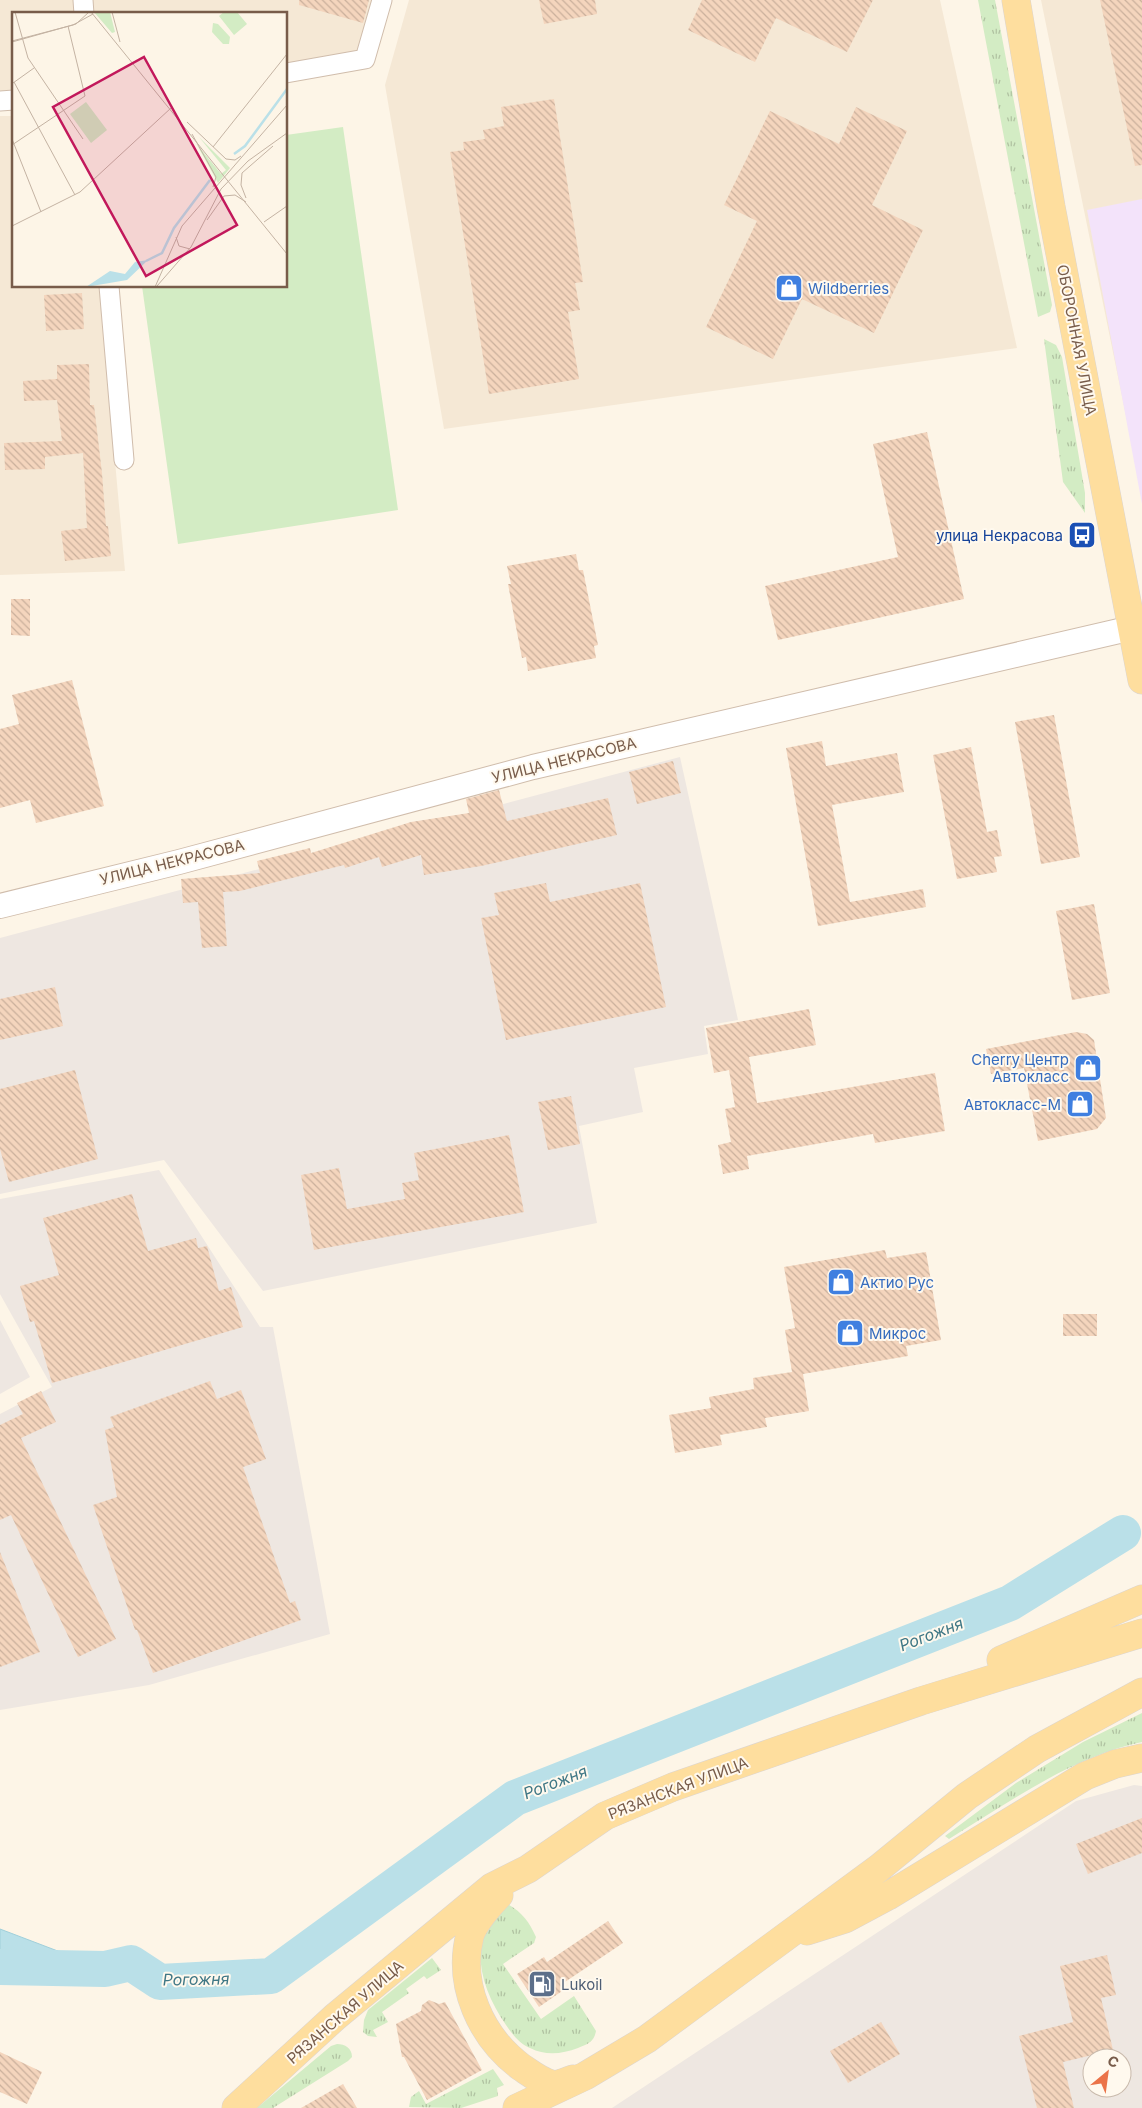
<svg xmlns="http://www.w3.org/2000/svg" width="1142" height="2108" viewBox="0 0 1142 2108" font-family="Inter,sans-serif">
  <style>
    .residential { fill: #f5e8d5 }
    .industrial { fill: #eee7e1; fill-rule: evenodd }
    .education { fill: #f3e3fa }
    .grass { fill: url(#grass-tufts) }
    .park { fill: #d3ecc4 }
    .water { fill: #bae0e8; stroke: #a0cfda }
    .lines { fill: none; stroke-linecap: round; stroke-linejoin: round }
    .river { stroke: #bae0e8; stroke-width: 36 }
    .building { fill: url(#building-back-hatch) }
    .minor-casing { stroke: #d0bdac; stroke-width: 21 }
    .tertiary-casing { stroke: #d0bdac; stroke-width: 26 }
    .primary-casing { stroke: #dcd5d0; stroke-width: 29 }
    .minor { stroke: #fff; stroke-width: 19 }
    .tertiary { stroke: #fff; stroke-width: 24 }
    .primary { stroke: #fede9e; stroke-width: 28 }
    .labels { text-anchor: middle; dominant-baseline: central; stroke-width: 4; stroke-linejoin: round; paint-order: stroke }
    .shop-label { font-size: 15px; fill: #366cbe; stroke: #fff9ee; text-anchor: start }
    .street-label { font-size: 15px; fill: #785c4a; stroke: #fff9ee }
    .transit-label { font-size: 15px; fill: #164399; stroke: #fff9ee; text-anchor: end }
    .service-label { font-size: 15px; fill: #4e5e75; stroke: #fff9ee; text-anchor: start }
    .water-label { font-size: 16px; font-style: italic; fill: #3f7785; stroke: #fff9ee }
    .inset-river { fill: none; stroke: #bae0e8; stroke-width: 2.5 }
    .inset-road { fill: none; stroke: #c4b3a3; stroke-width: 1 }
    .view { fill: #c2185b; fill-opacity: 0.15; stroke: #c2185b; stroke-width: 2.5 }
    .inset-edge { fill: none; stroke: #785c4a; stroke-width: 2.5 }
  </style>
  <defs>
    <pattern id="grass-tufts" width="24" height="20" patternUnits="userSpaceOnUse" patternTransform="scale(1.25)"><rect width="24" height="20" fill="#d3ecc4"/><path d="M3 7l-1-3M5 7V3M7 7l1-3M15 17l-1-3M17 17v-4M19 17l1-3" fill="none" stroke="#b0c2a1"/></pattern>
    <pattern id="building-back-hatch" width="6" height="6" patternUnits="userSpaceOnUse" patternTransform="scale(1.25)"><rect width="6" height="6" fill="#f4d5bd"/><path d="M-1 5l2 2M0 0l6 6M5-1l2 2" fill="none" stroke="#cab09c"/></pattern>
  </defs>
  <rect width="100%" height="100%" fill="#fdf5e7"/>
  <path class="residential" d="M0,0H373L358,55L286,65V14H14V98L0,99Z
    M409,0H940L1017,348L444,429L385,85Z
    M1041,0H1142V494Z
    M0,116H14V286H99L125,571L0,575Z"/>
  <path class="industrial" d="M680,757L738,1020L704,1026L708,1054L634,1068L643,1112L579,1126L597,1223L263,1291L164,1160L0,1194V938Z
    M159,1170L260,1327H273L330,1634L149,1685L0,1710V1414L52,1387L0,1294V1199Z
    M0,1320L30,1377L0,1394Z
    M1134,1785L1142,1786V2108H612L1076,1801ZM1092,2058H1122V2088H1092Z"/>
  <path class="education" d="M1142,199V504L1087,210Z"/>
  <path class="grass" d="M978,0H995L1052,305L1050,312L1038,317Z
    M1044,339L1056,345L1062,357L1085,493V513L1063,482Z
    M1142,1713V1742C1071,1757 1010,1802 949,1839L945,1836L1016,1783L1083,1742Z
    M506,1903C522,1912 529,1921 536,1937L534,1943L503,1964L541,2019L574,1996L596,2031C594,2042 588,2044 578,2048C562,2054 546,2056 530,2048C520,2044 512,2034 506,2025C488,1999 477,1971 481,1939C482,1936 481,1931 483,1928C486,1921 501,1909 506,1903Z
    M432,1958L441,1970L427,1979L424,1976L406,1989L409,1993L382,2012L388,2022L373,2030L377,2037L368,2036L363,2032L364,2020L368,2010Z
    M337,2044C345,2044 352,2048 352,2057L348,2061L273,2108H257L331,2046Z
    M493,2069L504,2085L497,2088L498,2096L461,2108L409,2107L411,2097L419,2091L426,2104Z"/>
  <path class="park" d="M343,127L398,510L178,544L142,286H286V135Z"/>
  <path class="water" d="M0,1929L105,1969L0,1982Z"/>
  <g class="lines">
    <path class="river" d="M0,1967L105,1969L131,1963L160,1982L271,1976L515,1798L1010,1603L1123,1533"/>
  </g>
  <path class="building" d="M299,0H369L363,23L299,5Z
    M539,0H595L597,14L544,24Z
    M702,0H873L847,52L776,18L755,62L688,30Z
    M1100,0H1142V165L1135,166Z
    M554,99L583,282L575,283L580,310L568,312L579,379L489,394L450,152L464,150L463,142L485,139L483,130L504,126L501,107Z
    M856,107L907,131L872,205L923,230L874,333L802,299L773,359L706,327L757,221L724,205L770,111L839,144Z
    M82,293L84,329L46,331L44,295Z
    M89,364L90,405H94L102,473L106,526H108L111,556L65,561L61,531L87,528L83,453L45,457V469L5,470L4,443L62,441L57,400L24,401L23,381L57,379V365Z
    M927,432L964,599L778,640L765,586L898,557L873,444Z
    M576,554L579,570H583L598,645L594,646L596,658L528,671L526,657L522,658L516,627L508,584H511L507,566Z
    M11,599H30V636L11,635Z
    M72,680L104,806L36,823L30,800L0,808V729L19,724L12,695Z
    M1054,715L1080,857L1041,864L1015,722Z
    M822,741L826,766L897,753L904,792L832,805L850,902L923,889L926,907L818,926L786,748Z
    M971,747L987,832L997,830L1002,856L994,857L997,872L957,879L933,755Z
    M673,761L681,793L637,804L629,772Z
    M499,790L507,821L608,798L617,835L481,866L424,875L421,855L382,867L379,857L345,868L344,865L240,891L223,892L227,946L202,948L198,902L183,903L181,879L260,873L257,861L310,848L311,853L411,822L469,813L466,799Z
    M546,883L550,902L640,883L666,1007L506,1040L481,918L499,915L494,893Z
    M1094,904L1110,993L1072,1000L1056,911Z
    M55,987L63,1026L0,1040V999Z
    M809,1009L816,1045L749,1057L757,1103L935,1073L945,1131L875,1143L873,1134L747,1156L749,1169L723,1174L718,1145L731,1142L725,1109L735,1107L729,1070L714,1073L706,1028Z
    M1076,1032L1087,1034L1094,1040L1106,1118L1097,1129L1038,1141L1024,1068L991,1074L986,1049Z
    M75,1070L98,1159L9,1182L0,1149V1089Z
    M571,1096L580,1144L548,1150L538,1102Z
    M509,1135L524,1212L314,1250L301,1175L339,1168L347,1209L405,1199L402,1183L419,1180L414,1153Z
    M132,1194L148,1251L196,1238L198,1248L207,1246L219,1291L231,1287L243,1327L52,1383L34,1321L30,1322L20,1286L59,1275L43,1218Z
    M885,1250L887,1258L926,1252L941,1340L906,1346L908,1356L803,1374L809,1411L765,1418L767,1427L720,1435L722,1445L675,1453L669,1415L711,1408L709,1397L754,1389L753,1378L792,1372L785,1330L795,1328L784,1267Z
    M1063,1314H1097V1336H1063Z
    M210,1381L217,1399L241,1390L266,1459L243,1467L290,1603L295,1601L301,1620L153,1673L137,1630H135L93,1505L117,1497L105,1430L114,1427L110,1417Z
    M41,1391L56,1422L21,1438L116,1639L78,1657L11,1515L0,1520V1425L23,1414L17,1403Z
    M0,1552L40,1652L0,1667Z
    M1142,1818V1853L1088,1874L1076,1844Z
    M608,1921L623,1943L562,1984L565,1989L539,2007L517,1974L544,1957L547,1962Z
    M1107,1955L1116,1995L1101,1998L1113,2050L1063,2062L1074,2108H1037L1019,2036L1073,2022L1060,1966Z
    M429,2000L439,2004L445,2002L482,2070L427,2100L404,2057H402L396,2024L421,2011L422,2005Z
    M881,2022L900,2054L848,2083L830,2051Z
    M0,2052L42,2072L27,2104L0,2092Z
    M343,2084L357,2108H301Z"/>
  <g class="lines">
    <g class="minor-casing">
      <path id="minor" d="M83,0L84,14
        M286,73L365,59L382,0
        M0,101L14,100
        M109,286L124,460"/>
    </g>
    <g class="tertiary-casing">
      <path id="tertiary" d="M0,906L179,862L533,767L1132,628"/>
    </g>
    <g class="primary-casing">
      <path id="primary" d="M1016,0L1051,207L1142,680
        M1001,1660L1142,1599
        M499,1895C490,1904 474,1923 470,1935C457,1985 481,2037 521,2067C530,2073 540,2081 551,2084C557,2086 567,2081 573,2079
        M807,1931L845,1919L888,1896L1085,1776L1115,1764L1142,1758
        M236,2108L335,2017L492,1887L528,1869L605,1816L673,1787L921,1701L1142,1633
        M517,2108L585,2076L647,2039L879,1868L967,1796L1037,1749L1142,1692"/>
    </g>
    <use href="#minor" class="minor"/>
    <use href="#tertiary" class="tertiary"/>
    <use href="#primary" class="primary"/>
  </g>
  <defs>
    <g id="shop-square" transform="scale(1.4375)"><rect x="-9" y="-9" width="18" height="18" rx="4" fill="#3f7fe0" stroke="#fff9ee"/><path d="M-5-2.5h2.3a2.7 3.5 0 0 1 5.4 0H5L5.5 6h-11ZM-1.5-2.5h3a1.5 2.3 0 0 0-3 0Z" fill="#fff"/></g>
    <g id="bus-square" transform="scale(1.4375)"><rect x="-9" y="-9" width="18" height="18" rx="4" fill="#1a4fb4" stroke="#fff9ee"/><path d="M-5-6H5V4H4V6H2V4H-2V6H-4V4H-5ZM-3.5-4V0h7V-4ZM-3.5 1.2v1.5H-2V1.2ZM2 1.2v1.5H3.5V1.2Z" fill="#fff"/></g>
    <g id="fuel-square" transform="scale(1.4375)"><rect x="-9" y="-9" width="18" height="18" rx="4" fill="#5c6f8a" stroke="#fff9ee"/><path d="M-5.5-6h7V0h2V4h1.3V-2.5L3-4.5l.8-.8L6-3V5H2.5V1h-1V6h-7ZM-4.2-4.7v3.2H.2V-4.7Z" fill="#fff"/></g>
  </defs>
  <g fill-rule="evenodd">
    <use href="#shop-square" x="789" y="288"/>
    <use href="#bus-square" x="1082" y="535"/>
    <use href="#shop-square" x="1088" y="1068"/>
    <use href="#shop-square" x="1080" y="1104"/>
    <use href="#shop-square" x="841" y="1282"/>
    <use href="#shop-square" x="850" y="1333"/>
    <use href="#fuel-square" x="542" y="1984"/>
  </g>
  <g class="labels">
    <g class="shop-label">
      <text x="808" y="288">Wildberries</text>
      <text x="1069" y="1059" text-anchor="end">Cherry Центр<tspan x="1069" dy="17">Автокласс</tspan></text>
      <text x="1061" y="1104" text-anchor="end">Автокласс-М</text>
      <text x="860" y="1282">Актио Рус</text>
      <text x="869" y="1333">Микрос</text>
    </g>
    <g class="street-label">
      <text transform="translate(1077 340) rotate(79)">ОБОРОННАЯ УЛИЦА</text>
      <text transform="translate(564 760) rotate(-14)">УЛИЦА НЕКРАСОВА</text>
      <text transform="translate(172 862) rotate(-14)">УЛИЦА НЕКРАСОВА</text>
      <text transform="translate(678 1788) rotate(-21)">РЯЗАНСКАЯ УЛИЦА</text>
      <text transform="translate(345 2012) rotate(-41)">РЯЗАНСКАЯ УЛИЦА</text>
    </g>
    <g class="transit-label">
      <text x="1063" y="535">улица Некрасова</text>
    </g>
    <g class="service-label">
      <text x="561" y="1984">Lukoil</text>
    </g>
    <g class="water-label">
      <text transform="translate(931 1634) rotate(-21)">Рогожня</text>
      <text transform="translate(555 1782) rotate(-21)">Рогожня</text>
      <text transform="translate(196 1979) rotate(-1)">Рогожня</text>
    </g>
  </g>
  <g transform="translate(12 12)">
    <rect width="275" height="275" fill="#fdf5e7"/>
    <path d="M187,125L218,156L206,171L184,131L209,162L214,158Z" fill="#d3ecc4"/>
    <path d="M82,0H98L103,20L100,21ZM212,0H225L235,12L222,23L207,4ZM201,11L206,12L218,25L217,32H211L200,20ZM74,90L95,118L79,131L58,102Z" fill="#d3ecc4"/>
    <path d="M136,248L115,268L74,275L98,259L113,262L123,250Z" fill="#bae0e8"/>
    <path class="inset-river" d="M222,142L233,134L275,77M134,249L150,241L162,216L198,168"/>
    <path class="inset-road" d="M3,0L16,46L71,127M79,0L275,242M100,0L108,30M0,29L61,13L81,2M0,30L64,12L77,0M2,70L63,183M1,71L22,56M175,110L214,147L223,148L229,144M180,122L204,165L201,175M0,127L29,200M0,133L73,84L56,14M201,135L275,42M234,186L229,173L230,161L261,134M195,208L212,184L223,183L234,190M252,210L275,194M0,214L68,180L159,96M164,225L167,234L178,237M145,274L179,235L209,177L236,149L275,121M143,275L170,214L275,93"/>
    <path class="view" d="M132,45L225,213L134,264L41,95Z"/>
    <rect width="275" height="275" class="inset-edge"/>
  </g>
  <g transform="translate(1107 2073) rotate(29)"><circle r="24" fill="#fff9ee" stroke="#c9baac"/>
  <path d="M0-4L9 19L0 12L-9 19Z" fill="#eb7348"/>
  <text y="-8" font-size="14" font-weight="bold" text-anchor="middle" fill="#785c4a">С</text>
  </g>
</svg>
